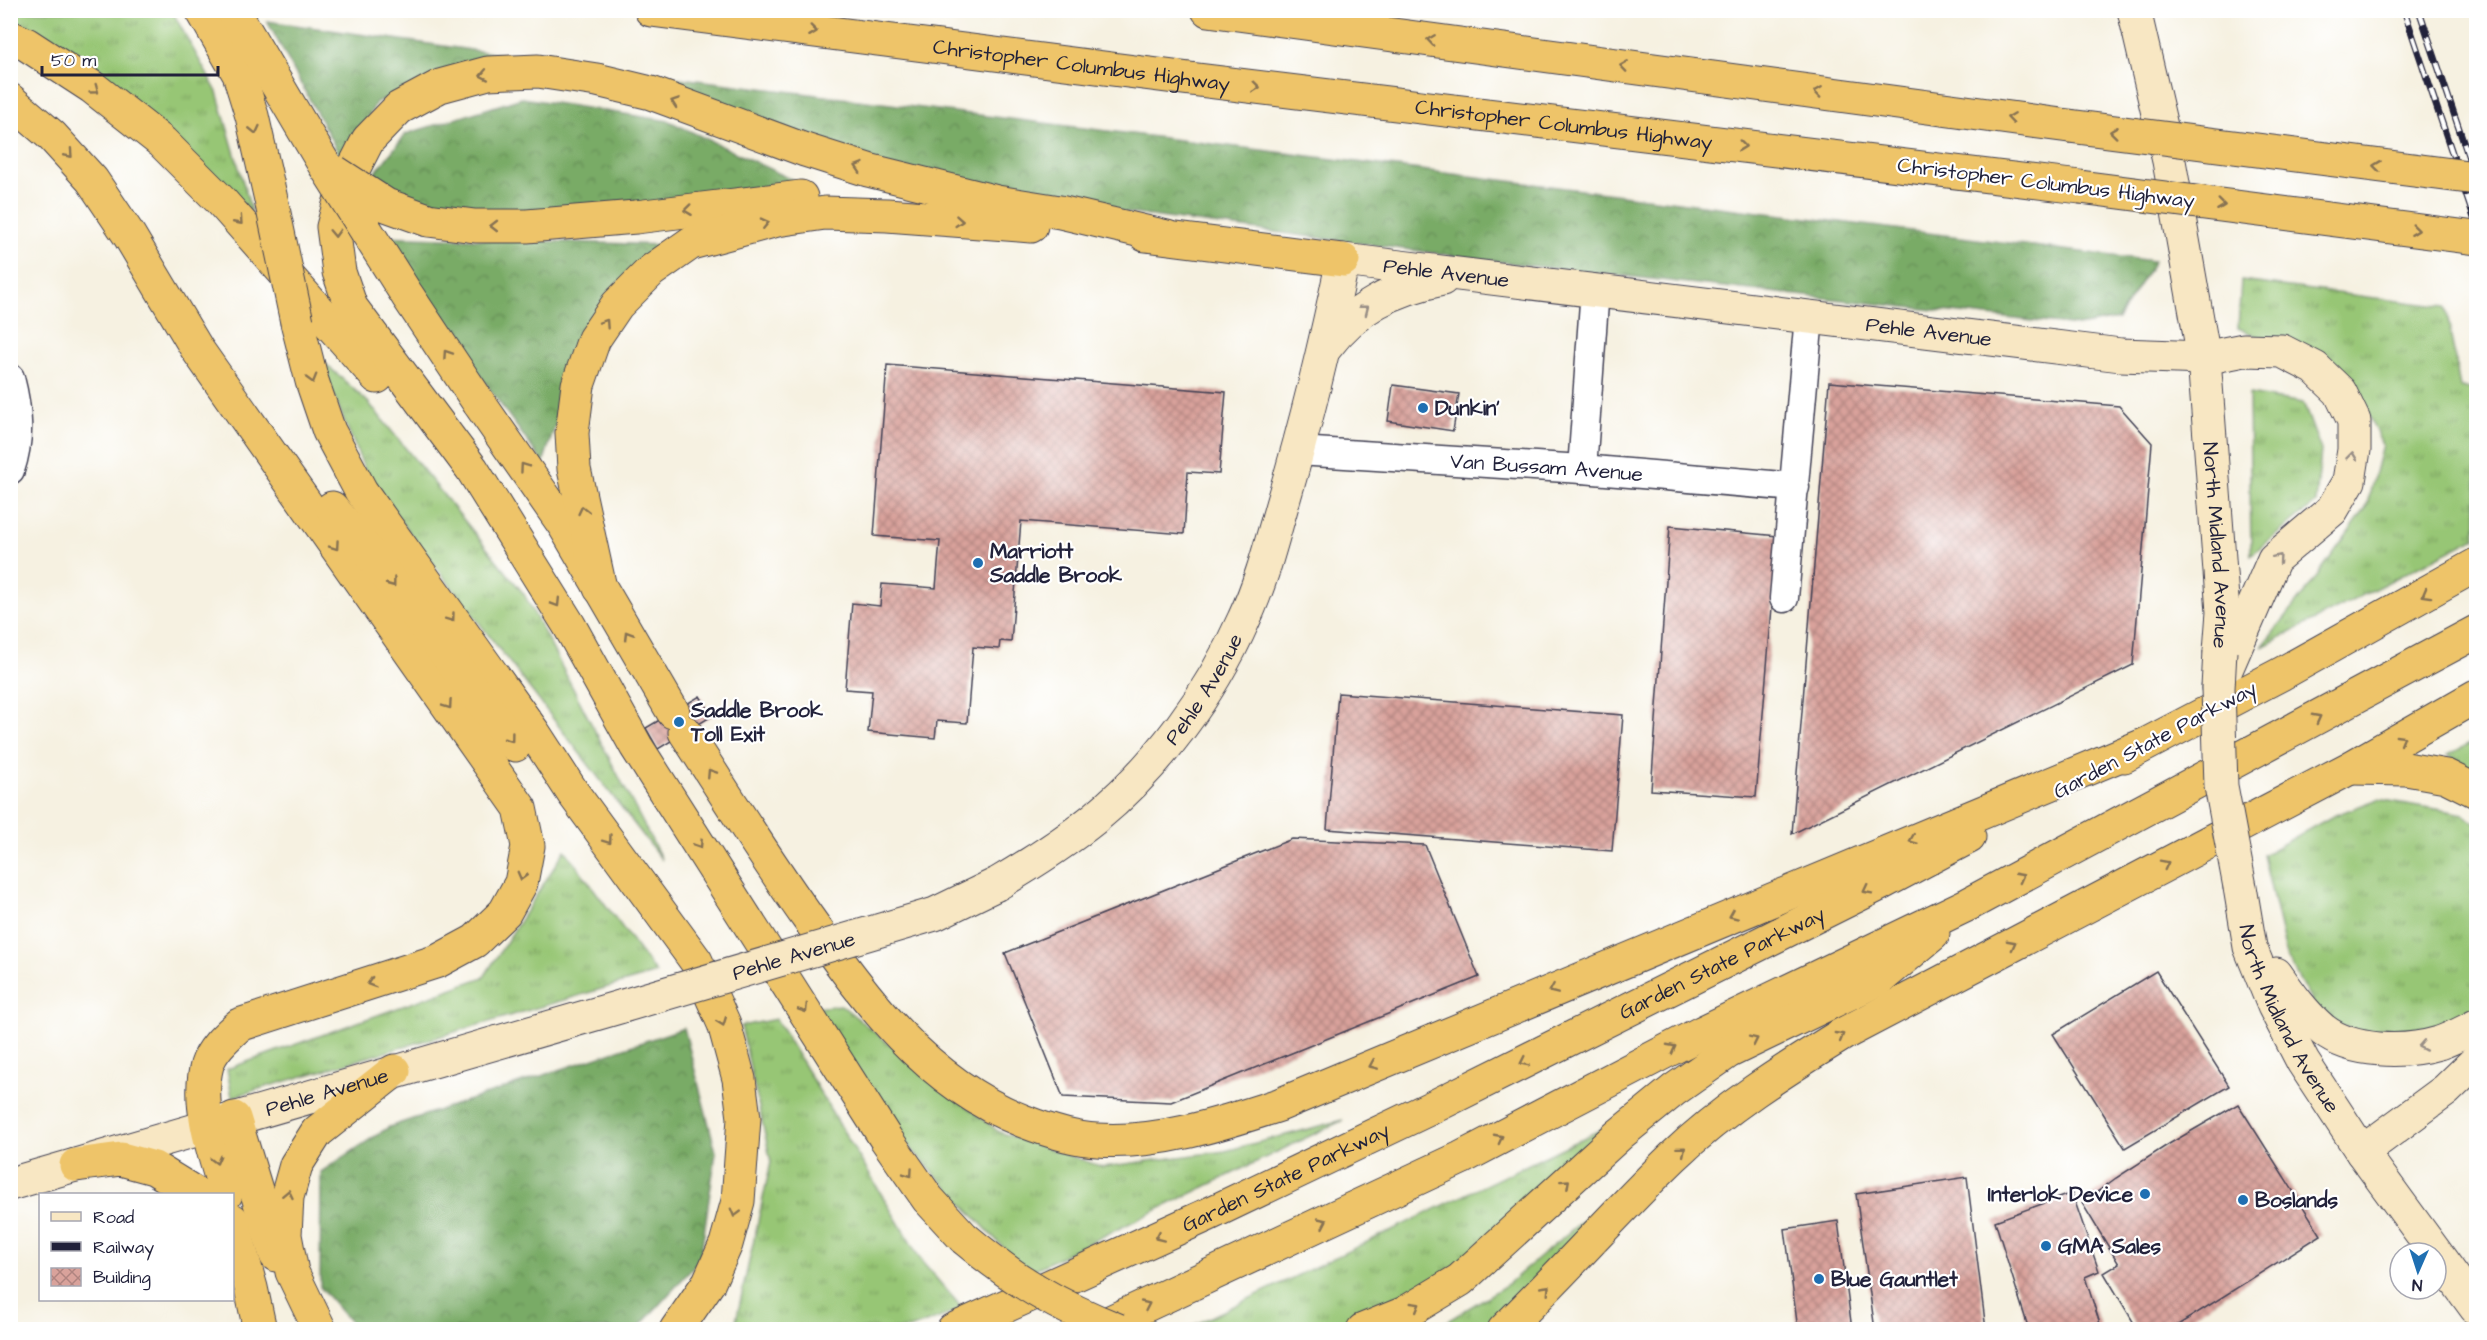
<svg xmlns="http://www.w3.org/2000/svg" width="2487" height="1340" viewBox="0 0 2487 1340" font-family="'Architects Daughter',sans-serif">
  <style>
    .grass { fill: url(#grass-tufts); stroke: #5c7458; stroke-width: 1.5 }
    .forest { fill: url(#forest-crowns); stroke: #4e6650; stroke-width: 1.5 }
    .building { fill: url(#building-cross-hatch) }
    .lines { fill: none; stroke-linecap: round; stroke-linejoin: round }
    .street-casing { stroke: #424154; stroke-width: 31 }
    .secondary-casing { stroke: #424154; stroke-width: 35 }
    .highway-casing { stroke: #424154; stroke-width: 35 }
    .street { stroke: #fff; stroke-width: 28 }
    .secondary { stroke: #f8e7c3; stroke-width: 33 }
    .highway { stroke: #eec469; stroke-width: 33 }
    .rail-casing { stroke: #22223b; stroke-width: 7 }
    .rail { stroke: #fff; stroke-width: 4.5; stroke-dasharray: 14; stroke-linecap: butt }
    .secondary-bridge-casing { stroke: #424154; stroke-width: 35; stroke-linecap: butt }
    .highway-bridge-casing { stroke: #424154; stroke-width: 35; stroke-linecap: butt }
    .secondary-bridge { stroke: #f8e7c3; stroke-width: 33 }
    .highway-bridge { stroke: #eec469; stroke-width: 33 }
    .oneway { stroke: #887352 }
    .oneway2 { stroke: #988e86 }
    .poi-dot { fill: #1f6fb2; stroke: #fff; stroke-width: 2 }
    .labels { text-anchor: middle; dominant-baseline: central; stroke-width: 4.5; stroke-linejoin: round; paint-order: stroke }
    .street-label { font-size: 21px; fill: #22223b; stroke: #fff }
    .poi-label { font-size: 21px; font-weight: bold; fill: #22223b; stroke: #fff; text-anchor: start }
  </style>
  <defs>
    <pattern id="grass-tufts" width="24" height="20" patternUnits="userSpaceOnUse" patternTransform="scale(1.5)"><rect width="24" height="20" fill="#97c675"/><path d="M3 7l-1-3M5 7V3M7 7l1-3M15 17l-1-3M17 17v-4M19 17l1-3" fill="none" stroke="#7ba061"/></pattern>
    <pattern id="forest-crowns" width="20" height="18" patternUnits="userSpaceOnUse" patternTransform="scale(1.5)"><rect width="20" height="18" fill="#79ab66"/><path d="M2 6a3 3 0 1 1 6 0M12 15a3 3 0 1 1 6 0" fill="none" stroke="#638b55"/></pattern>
    <pattern id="building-cross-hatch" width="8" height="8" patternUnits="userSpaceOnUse" patternTransform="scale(1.5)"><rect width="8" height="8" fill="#d9a29b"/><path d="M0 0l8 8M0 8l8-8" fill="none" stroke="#b08480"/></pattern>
  </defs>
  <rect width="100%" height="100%" fill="#fff"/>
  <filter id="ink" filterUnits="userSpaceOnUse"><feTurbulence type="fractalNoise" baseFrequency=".0167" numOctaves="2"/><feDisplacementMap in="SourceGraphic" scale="12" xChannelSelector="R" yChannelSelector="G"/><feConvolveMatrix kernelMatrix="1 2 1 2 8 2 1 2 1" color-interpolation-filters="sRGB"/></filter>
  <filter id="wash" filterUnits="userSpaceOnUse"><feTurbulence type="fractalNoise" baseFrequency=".008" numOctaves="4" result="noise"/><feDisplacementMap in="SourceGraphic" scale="24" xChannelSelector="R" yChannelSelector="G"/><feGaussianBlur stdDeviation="1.35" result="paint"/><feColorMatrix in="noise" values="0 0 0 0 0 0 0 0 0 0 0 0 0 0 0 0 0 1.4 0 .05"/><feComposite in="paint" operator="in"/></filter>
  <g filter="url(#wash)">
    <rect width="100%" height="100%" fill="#f6f1e1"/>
    <path class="grass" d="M10,11H172L217,92L252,213L171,138L60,44L11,25Z
      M2241,281L2446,307L2460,388L2476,389V537L2262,647L2309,587L2366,508L2382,445L2352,378L2238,328Z
      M318,357L368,402L524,594L662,860L369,480Z
      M2249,394L2303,403L2321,450L2316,503L2251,555Z
      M2476,740V775L2448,755Z
      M2378,799L2464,814L2476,824V1015L2470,1021L2383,1041L2321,1019L2287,957L2263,855L2333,816Z
      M565,850L656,973L232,1097L227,1069L484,977Z
      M841,1005L999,1132L1103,1167L1225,1151L1343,1120L1027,1273L876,1111L815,1008Z
      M776,1019L922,1262L963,1309L910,1329L734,1330L771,1162L741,1026Z
      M1608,1126L1437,1283L1360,1329L1184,1330Z
      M1641,1171L1484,1329L1433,1330L1508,1284Z"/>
    <path class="forest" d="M267,21L521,57L376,102L345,165Z
      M656,75L2154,261L2118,319L2078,326L1533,266L1090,208L862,162Z
      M522,98L669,121L801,184L711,201L459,218L367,183L406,134Z
      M379,236L661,245L585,334L543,463Z
      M684,1028L716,1152L700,1260L637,1329H356L320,1287L321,1172L389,1127Z"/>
    <g id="blocks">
      <path class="building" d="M887,365L1226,392L1219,474L1188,472L1184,534L1021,521L1011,642L1000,641L999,649L973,647L967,723L937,721L935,738L868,732L872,691L845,689L852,603L880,606L882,584L936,588L940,541L874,536Z
        M1829,382L2119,406L2152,443L2133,665L1792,834Z
        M1393,385L1459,394L1453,431L1388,421Z
        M1670,526L1778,536L1756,797L1651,790Z
        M1338,693L1623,715L1612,851L1327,829Z
        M700,696L712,716L658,749L646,728Z
        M1292,839L1425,845L1479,977L1171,1102L1063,1097L1005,953Z
        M2156,971L2229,1086L2125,1148L2053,1034Z
        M2238,1104L2321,1235L2170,1330H2138L2104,1273L2119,1264L2082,1203L2116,1178L2169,1144Z
        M1967,1177L1986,1330H1875L1856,1194Z
        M2072,1193L2099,1271L2085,1277L2102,1330H2029L1995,1221Z
        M1838,1221L1852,1330H1798L1785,1229Z"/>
    </g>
  </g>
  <g filter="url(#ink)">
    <use href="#blocks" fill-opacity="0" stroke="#424154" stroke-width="1.5"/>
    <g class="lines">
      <g class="street-casing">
        <g id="street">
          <path d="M10,378C18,409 21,438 10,470"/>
          <path id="s1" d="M1298,451L1582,469L1795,487"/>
          <path d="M1582,469L1595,289"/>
          <path d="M1784,598L1809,316"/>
        </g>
      </g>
      <g class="secondary-casing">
        <g id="secondary">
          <path id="s2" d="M2134,10L2169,161L2204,358L2223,612L2220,651"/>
          <path d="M1325,348C1356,307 1393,289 1442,279"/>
          <path id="s3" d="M997,884C1031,864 1064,843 1095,818C1158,766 1211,694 1244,619C1262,581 1272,539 1284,498C1307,420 1326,341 1343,260L2121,355L2204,358L2244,350L2282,351L2315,368L2340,392L2354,421V450L2349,481L2332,510L2274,559L2218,688"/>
          <path id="s4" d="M2240,887L2250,947L2274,1006L2303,1062L2362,1152L2476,1308"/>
          <path d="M2276,974C2290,994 2304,1014 2323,1030C2352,1053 2405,1053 2439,1043C2451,1039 2464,1032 2476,1026"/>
          <path d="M2362,1152L2446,1090L2476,1061"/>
          <path id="s5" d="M10,1184L623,1006"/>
        </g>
      </g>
      <g class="highway-casing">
        <g id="highway">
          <path d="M202,10L239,74L252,116L272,204"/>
          <path d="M233,10L324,164"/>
          <path id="s6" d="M651,10L1190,79L2080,187"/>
          <path d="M1208,10L2069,126"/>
          <path d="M10,37L26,44L92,87L162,142L221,201L377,377"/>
          <path d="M10,100L52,136L92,180L129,235L197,349L520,808L528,846L521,883L505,912L475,941L438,961L239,1025C226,1037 212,1049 207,1065C196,1105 215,1156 226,1194"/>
          <path d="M428,220L475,226H527L636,217L801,197"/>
          <path d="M1145,235L1343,260"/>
          <path d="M297,322L312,381L329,431L361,491L534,733L573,793L696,961L724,1024L739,1079L744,1118L738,1201L726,1244L709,1282L676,1330"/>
          <path d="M479,403L564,525L673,712"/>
          <path d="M332,508L378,564L515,745"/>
          <path d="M600,588L574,469L572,433L578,385L594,339L617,305L651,271L691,243L777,220L825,213L887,215L1031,226"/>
          <path d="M685,732C726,795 765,858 808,918C867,1001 925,1082 1023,1121C1046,1130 1072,1139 1097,1140C1159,1144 1221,1124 1279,1105L2142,746"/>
          <path d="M2124,756L2281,674L2476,565"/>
          <path d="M2352,768L2406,769L2446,776L2476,791"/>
          <path d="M234,1118L276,1255"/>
          <path d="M76,1165L121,1159L154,1168L196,1194"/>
          <path d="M232,1220L251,1288L260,1330"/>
          <path d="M964,1238L928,1199L886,1139L636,746L569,625L472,469L351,307L339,272L333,227L344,187L368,140L399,108L440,86L488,73L538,71L597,80L651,93L805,150L868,170L997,202L1060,212L1167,237"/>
          <path d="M320,1330L292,1272L285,1235L287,1197L296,1165L317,1132L394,1071"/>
          <path id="s7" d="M953,1330L1207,1215L1439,1104L1882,883L1969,837"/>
          <path d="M1093,1330L1461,1158L1703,1032L1969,904L2476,632"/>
          <path d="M1363,1330L1405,1313L1460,1280L1620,1134L1674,1090L1728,1052L1879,979L1933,934"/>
          <path d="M1504,1330C1562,1274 1615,1213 1673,1157C1724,1108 1783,1071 1843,1034L2350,768L2476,696"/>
        </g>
      </g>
      <use href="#street" class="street"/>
      <use href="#secondary" class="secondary"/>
      <use href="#highway" class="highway"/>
      <g class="rail-casing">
        <path id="rail" d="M2404,10L2476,224
          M2419,10L2476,179"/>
      </g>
      <use href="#rail" class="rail"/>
      <g class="secondary-bridge-casing">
        <g id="secondary-bridge">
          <path d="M2220,651L2218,688L2221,786L2240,887"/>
          <path id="s8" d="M623,1006L935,914L997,884"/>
        </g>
      </g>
      <g class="highway-bridge-casing">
        <path id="highway-bridge" d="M2069,126L2476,178
          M324,164L407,295L479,403
          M335,172L386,205L428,220
          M2080,187L2476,238
          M272,204L297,322
          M964,1238C1014,1280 1057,1306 1118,1330"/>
      </g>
      <use href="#secondary-bridge" class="secondary-bridge"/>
      <use href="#highway-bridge" class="highway-bridge"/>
    </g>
    <defs><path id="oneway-chevron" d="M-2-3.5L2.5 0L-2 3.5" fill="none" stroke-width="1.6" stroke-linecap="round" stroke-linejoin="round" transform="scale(1.5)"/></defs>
    <g class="oneway">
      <use href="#oneway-chevron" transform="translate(813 31) rotate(7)"/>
      <use href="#oneway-chevron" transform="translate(1431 40) rotate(-172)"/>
      <use href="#oneway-chevron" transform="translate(1624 66) rotate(-172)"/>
      <use href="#oneway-chevron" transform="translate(484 75) rotate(169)"/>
      <use href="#oneway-chevron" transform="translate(1256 87) rotate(7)"/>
      <use href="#oneway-chevron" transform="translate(95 90) rotate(36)"/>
      <use href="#oneway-chevron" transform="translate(1818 92) rotate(-172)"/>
      <use href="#oneway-chevron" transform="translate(675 102) rotate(-161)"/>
      <use href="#oneway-chevron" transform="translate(2011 118) rotate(-172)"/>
      <use href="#oneway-chevron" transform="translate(255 130) rotate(77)"/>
      <use href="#oneway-chevron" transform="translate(2114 132) rotate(-173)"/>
      <use href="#oneway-chevron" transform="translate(1742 146) rotate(7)"/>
      <use href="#oneway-chevron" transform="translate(69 154) rotate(48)"/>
      <use href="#oneway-chevron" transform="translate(2377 166) rotate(-173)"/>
      <use href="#oneway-chevron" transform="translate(859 167) rotate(-162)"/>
      <use href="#oneway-chevron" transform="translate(2221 205) rotate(7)"/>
      <use href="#oneway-chevron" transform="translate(688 210) rotate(173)"/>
      <use href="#oneway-chevron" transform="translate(239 221) rotate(48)"/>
      <use href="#oneway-chevron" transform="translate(959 221) rotate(4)"/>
      <use href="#oneway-chevron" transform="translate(765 223) rotate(-13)"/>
      <use href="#oneway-chevron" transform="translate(494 226) rotate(180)"/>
      <use href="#oneway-chevron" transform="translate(2415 230) rotate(7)"/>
      <use href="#oneway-chevron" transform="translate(335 233) rotate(88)"/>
      <use href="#oneway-chevron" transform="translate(605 323) rotate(-56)"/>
      <use href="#oneway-chevron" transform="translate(447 354) rotate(-124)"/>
      <use href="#oneway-chevron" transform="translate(312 379) rotate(74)"/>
      <use href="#oneway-chevron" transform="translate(524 467) rotate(-125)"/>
      <use href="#oneway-chevron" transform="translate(583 510) rotate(-103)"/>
      <use href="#oneway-chevron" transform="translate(335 546) rotate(55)"/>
      <use href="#oneway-chevron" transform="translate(392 583) rotate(53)"/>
      <use href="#oneway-chevron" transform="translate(2426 594) rotate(151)"/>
      <use href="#oneway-chevron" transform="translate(556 603) rotate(58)"/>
      <use href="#oneway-chevron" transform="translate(451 618) rotate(54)"/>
      <use href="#oneway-chevron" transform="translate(628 635) rotate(-121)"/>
      <use href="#oneway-chevron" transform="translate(448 705) rotate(55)"/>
      <use href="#oneway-chevron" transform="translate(2317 718) rotate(-28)"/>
      <use href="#oneway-chevron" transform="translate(510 738) rotate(53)"/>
      <use href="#oneway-chevron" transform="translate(2401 739) rotate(-30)"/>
      <use href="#oneway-chevron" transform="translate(711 773) rotate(-123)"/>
      <use href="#oneway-chevron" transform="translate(608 840) rotate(54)"/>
      <use href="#oneway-chevron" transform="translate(1913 840) rotate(158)"/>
      <use href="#oneway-chevron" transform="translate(699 844) rotate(57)"/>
      <use href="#oneway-chevron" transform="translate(2165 864) rotate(-27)"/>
      <use href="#oneway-chevron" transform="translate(522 876) rotate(105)"/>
      <use href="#oneway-chevron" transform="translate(2020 877) rotate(-28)"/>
      <use href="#oneway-chevron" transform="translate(1867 890) rotate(153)"/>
      <use href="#oneway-chevron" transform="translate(1733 915) rotate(157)"/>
      <use href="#oneway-chevron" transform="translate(2012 944) rotate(-28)"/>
      <use href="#oneway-chevron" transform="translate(371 983) rotate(162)"/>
      <use href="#oneway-chevron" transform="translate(1553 990) rotate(157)"/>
      <use href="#oneway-chevron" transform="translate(804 1009) rotate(57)"/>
      <use href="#oneway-chevron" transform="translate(722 1022) rotate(69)"/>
      <use href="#oneway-chevron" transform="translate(1840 1036) rotate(-30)"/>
      <use href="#oneway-chevron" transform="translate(1754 1040) rotate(-26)"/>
      <use href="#oneway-chevron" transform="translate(1672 1048) rotate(-28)"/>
      <use href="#oneway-chevron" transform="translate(1524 1062) rotate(154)"/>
      <use href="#oneway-chevron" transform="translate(1373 1065) rotate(157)"/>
      <use href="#oneway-chevron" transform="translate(1499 1138) rotate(-28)"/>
      <use href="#oneway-chevron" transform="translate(1682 1150) rotate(-40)"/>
      <use href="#oneway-chevron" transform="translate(216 1160) rotate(75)"/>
      <use href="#oneway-chevron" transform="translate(909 1173) rotate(55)"/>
      <use href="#oneway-chevron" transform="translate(1566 1183) rotate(-42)"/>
      <use href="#oneway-chevron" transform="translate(288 1194) rotate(-78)"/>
      <use href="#oneway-chevron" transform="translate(735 1213) rotate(106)"/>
      <use href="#oneway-chevron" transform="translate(1323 1222) rotate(-25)"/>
      <use href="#oneway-chevron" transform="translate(1159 1237) rotate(156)"/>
      <use href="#oneway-chevron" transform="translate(1546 1289) rotate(-46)"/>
      <use href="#oneway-chevron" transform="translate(1146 1305) rotate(-25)"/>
      <use href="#oneway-chevron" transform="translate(1416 1306) rotate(-31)"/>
    </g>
    <g class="oneway2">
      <use href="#oneway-chevron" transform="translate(1365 309) rotate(-38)"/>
      <use href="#oneway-chevron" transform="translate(2352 456) rotate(-83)"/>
      <use href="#oneway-chevron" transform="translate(2278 558) rotate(-49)"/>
      <use href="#oneway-chevron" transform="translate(2422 1046) rotate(169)"/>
    </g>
  </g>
  <g class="poi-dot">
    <circle cx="1423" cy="408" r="6"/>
    <circle cx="978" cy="563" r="6"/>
    <circle cx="679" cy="722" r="6"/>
    <circle cx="2145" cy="1194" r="6"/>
    <circle cx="2243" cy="1200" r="6"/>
    <circle cx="2046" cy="1246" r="6"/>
    <circle cx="1819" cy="1279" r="6"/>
  </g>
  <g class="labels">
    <g class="street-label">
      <text stroke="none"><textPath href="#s6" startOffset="434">Christopher Columbus Highway</textPath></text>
      <text stroke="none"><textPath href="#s6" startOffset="920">Christopher Columbus Highway</textPath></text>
      <text transform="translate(2046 183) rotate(7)">Christopher Columbus Highway</text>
      <text stroke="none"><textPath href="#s3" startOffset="846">Pehle Avenue</textPath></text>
      <text stroke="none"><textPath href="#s3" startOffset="1332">Pehle Avenue</textPath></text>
      <text stroke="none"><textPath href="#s1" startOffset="249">Van Bussam Avenue</textPath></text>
      <text stroke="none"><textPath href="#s2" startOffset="543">North Midland Avenue</textPath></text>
      <text stroke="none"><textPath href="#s3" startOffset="288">Pehle Avenue</textPath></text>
      <text transform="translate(2155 740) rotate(-28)">Garden State Parkway</text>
      <text stroke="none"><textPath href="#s8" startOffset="178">Pehle Avenue</textPath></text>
      <text stroke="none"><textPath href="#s7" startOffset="852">Garden State Parkway</textPath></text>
      <text stroke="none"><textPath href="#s4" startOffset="142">North Midland Avenue</textPath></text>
      <text stroke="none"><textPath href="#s5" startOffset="330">Pehle Avenue</textPath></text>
      <text stroke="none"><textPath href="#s7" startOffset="366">Garden State Parkway</textPath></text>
    </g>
    <g class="poi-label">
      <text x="1435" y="408">Dunkin'</text>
      <text x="990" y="551">Marriott<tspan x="990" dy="24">Saddle Brook</tspan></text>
      <text x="691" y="710">Saddle Brook<tspan x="691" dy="24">Toll Exit</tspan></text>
      <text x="2133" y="1194" text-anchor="end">Interlok Device</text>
      <text x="2255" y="1200">Boslands</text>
      <text x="2058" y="1246">GMA Sales</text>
      <text x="1831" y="1279">Blue Gauntlet</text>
    </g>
  </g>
  <rect width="2487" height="1340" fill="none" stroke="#fff" stroke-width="36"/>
  <rect x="39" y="1193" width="195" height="108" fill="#ffffff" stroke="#a7a7b1" stroke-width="1.5"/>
  <rect x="51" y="1212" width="30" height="9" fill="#f8e7c3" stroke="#a7a7b1" stroke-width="1.5"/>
  <text x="93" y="1223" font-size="18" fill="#22223b">Road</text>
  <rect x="51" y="1242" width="30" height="9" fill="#22223b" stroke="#a7a7b1" stroke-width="1.5"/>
  <text x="93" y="1253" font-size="18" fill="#22223b">Railway</text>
  <rect x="51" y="1268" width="30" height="18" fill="url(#building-cross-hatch)" stroke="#a7a7b1" stroke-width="1.5"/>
  <text x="93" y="1283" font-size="18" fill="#22223b">Building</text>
  <g transform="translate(2418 1271) rotate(183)"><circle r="28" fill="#ffffff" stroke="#a7a7b1" stroke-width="1.5"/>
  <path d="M0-4.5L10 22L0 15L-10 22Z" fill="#1f6fb2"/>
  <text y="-9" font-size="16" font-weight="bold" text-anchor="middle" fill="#22223b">N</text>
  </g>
  <path d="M42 66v9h176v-9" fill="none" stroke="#22223b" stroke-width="3"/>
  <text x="51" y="66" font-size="18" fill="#22223b" stroke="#ffffff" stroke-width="4.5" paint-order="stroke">50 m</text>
</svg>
